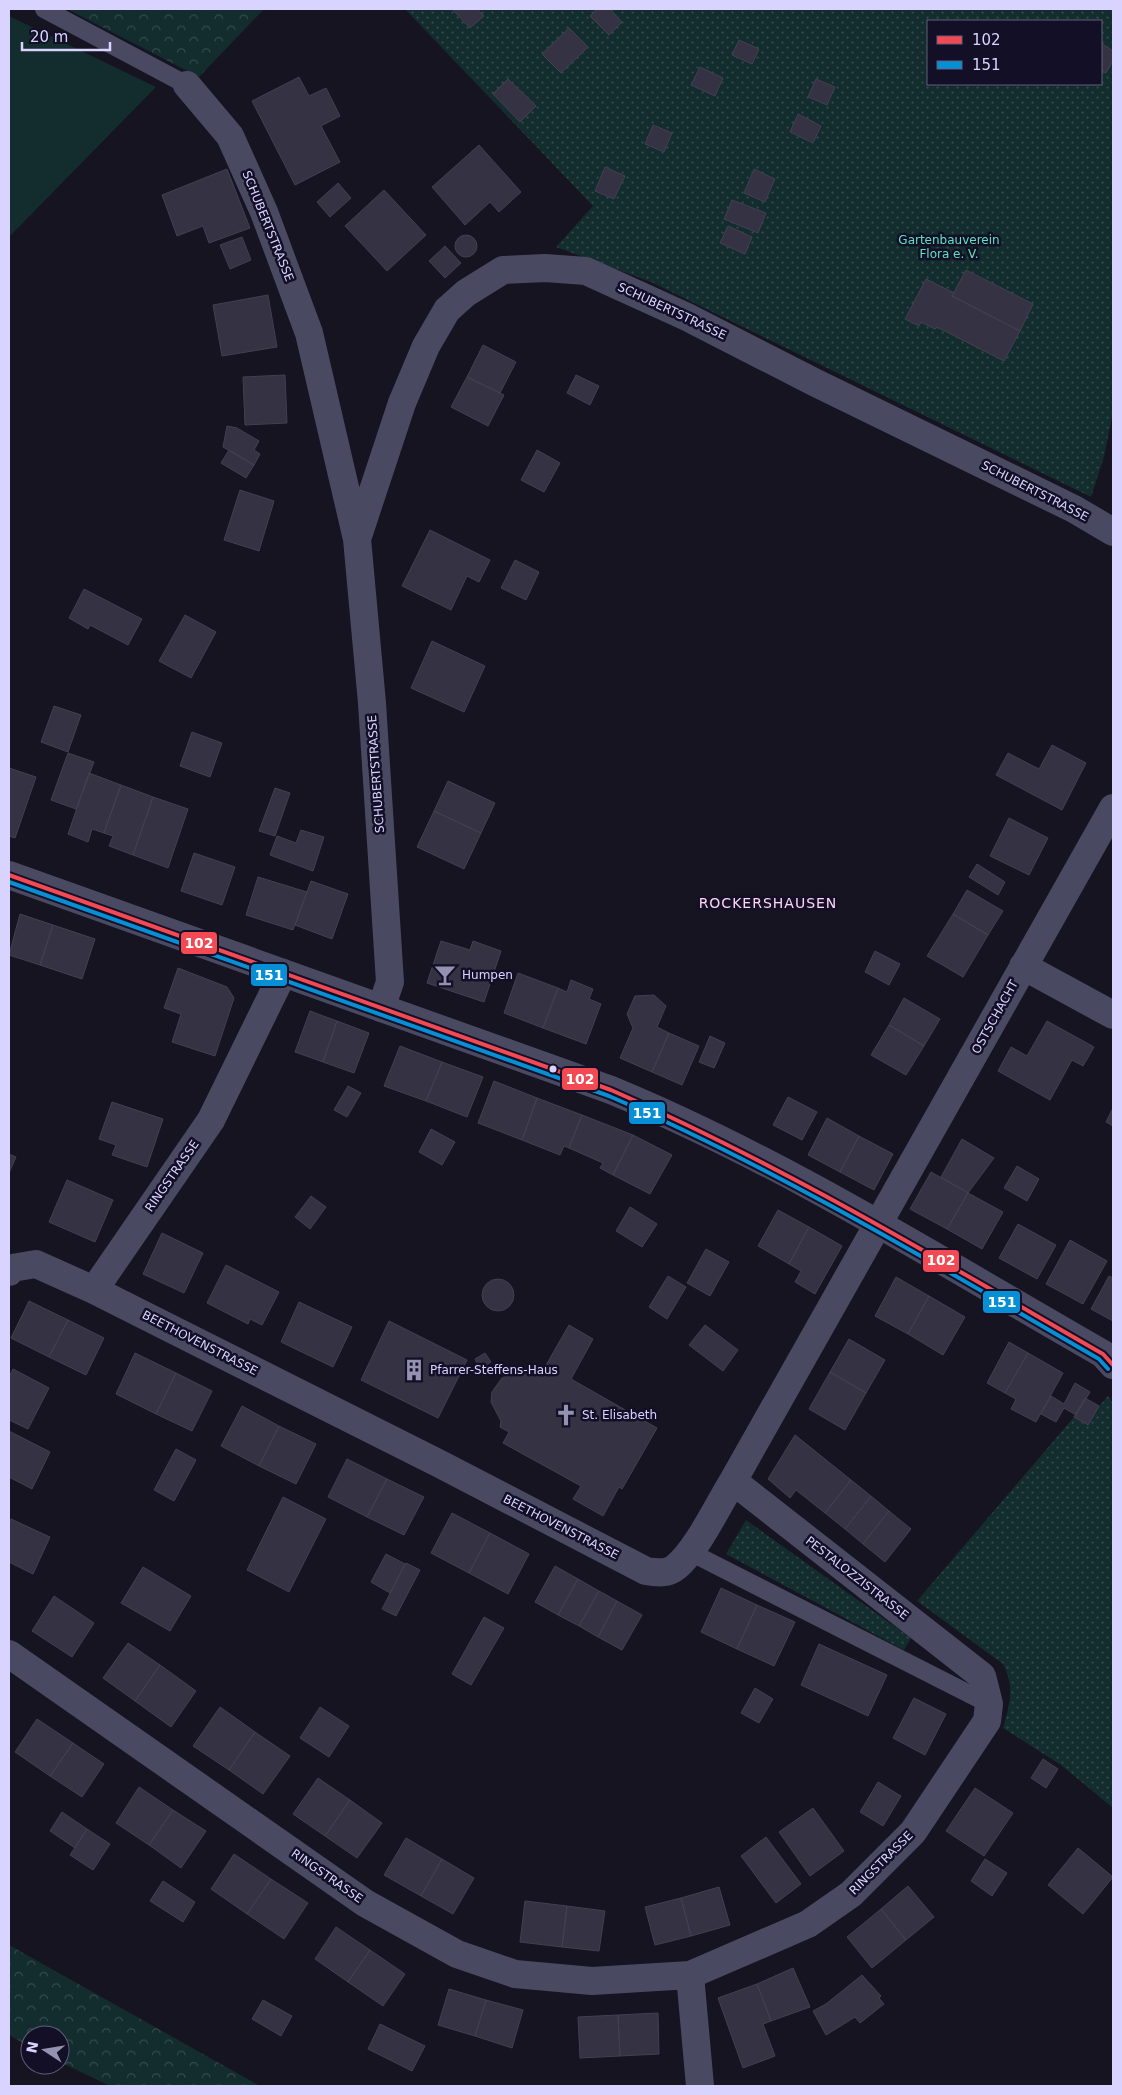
<svg xmlns="http://www.w3.org/2000/svg" width="1122" height="2095" viewBox="0 0 1122 2095" font-family="'DejaVu Sans',sans-serif">
  <style>
    .grass { fill: #132c2d }
    .forest { fill: url(#forest-crowns) }
    .park { fill: url(#park-dots); fill-rule: evenodd }
    .building { fill: #343243; stroke: #433f54 }
    .lines { fill: none; stroke-linecap: round; stroke-linejoin: round }
    .service { stroke: #4a4962; stroke-width: 18 }
    .minor { stroke: #4a4962; stroke-width: 28 }
    .tertiary { stroke: #4a4962; stroke-width: 28 }
    .bus-1-casing { stroke: #130f26; stroke-width: 8 }
    .bus-2-casing { stroke: #130f26; stroke-width: 8 }
    .bus-1 { stroke: #f24953; stroke-width: 4 }
    .bus-2 { stroke: #068fd4; stroke-width: 4 }
    .bus-dot { fill: #d9d4ff; stroke: #130f26; stroke-width: 2 }
    .labels { text-anchor: middle; dominant-baseline: central; stroke-width: 5; stroke-linejoin: round; paint-order: stroke }
    .street-label { font-size: 12px; fill: #d9d4ff; stroke: #130f26 }
    .park-label { font-size: 12px; fill: #5fe0c0; stroke: #130f26 }
    .poi-label { font-size: 12px; fill: #d9d4ff; stroke: #130f26; text-anchor: start }
    .neighbourhood-label { font-size: 14px; letter-spacing: 1px; fill: #ffd6f0; stroke: #130f26 }
    .line-badge { stroke: #130f26; stroke-width: 2 }
    .badge-label { font-size: 14px; text-anchor: middle; font-weight: bold; fill: #fff }
  </style>
  <defs>
    <pattern id="forest-crowns" width="20" height="18" patternUnits="userSpaceOnUse" patternTransform="scale(1.25)"><rect width="20" height="18" fill="#132c2d"/><path d="M2 6a3 3 0 1 1 6 0M12 15a3 3 0 1 1 6 0" fill="none" stroke="#354a4c"/></pattern>
    <pattern id="park-dots" width="8" height="8" patternUnits="userSpaceOnUse" patternTransform="scale(1.25)"><rect width="8" height="8" fill="#132c2d"/><path d="M2 2h.1M6 6h.1" fill="none" stroke="#354a4c" stroke-width="1.8" stroke-linecap="round"/></pattern>
  </defs>
  <rect width="100%" height="100%" fill="#161421"/>
  <path class="grass" d="M9,16L156,87L9,237Z"/>
  <path class="forest" d="M67,9H264L199,77Z
    M9,1945L260,2086H110L60,2062V2035H30V2047L9,2035Z"/>
  <path class="park" d="M405,9H1113V412L1104,457L1091,497L651,282L556,247L593,206ZM928,21H1101V84H928Z
    M1108,1396L1113,1403V1808L1061,1765L1003,1728C1010,1704 1015,1687 1003,1664L917,1601L1074,1417L1099,1406Z
    M746,1520L911,1638L904,1650L726,1554Z"/>
  <path class="building" d="M452,9H477L484,16L470,28Z
    M597,9H610L622,22L609,35L590,16Z
    M569,28L588,47L561,73L542,54Z
    M739,40L759,49L752,64L732,55Z
    M1101,43L1113,51V61L1106,73L1101,70Z
    M700,67L723,78L715,96L691,85Z
    M299,77L309,96L326,88L340,116L321,126L340,162L295,185L252,101Z
    M508,79L536,106L520,122L493,94Z
    M816,79L835,87L827,105L808,97Z
    M798,114L821,126L813,143L790,132Z
    M653,125L672,133L664,152L645,144Z
    M479,145L521,192L499,212L490,202L465,225L432,187Z
    M605,167L625,176L614,199L595,191Z
    M227,169L250,228L209,243L203,226L177,236L162,195Z
    M754,169L775,179L765,202L744,193Z
    M338,183L351,198L330,217L317,202Z
    M384,190L426,235L387,271L345,226Z
    M732,200L766,213L758,233L724,219Z
    M728,226L752,237L745,254L720,243Z
    M455 246a11 11 0 1 1 22 0a11 11 0 1 1-22 0Z
    M242,237L251,260L230,269L220,245Z
    M445,246L461,263L445,278L429,261Z
    M966,270L1033,304L1020,331L952,296Z
    M926,279L954,293L952,296L1020,331L1004,361L937,327L935,329L921,322L919,326L905,319Z
    M268,295L277,347L222,356L213,305Z
    M483,345L516,362L500,393L467,377Z
    M285,375L287,423L245,425L243,377Z
    M576,375L599,386L590,405L567,393Z
    M467,377L504,395L488,426L451,407Z
    M227,426L237,428L259,441L254,450L260,454L254,465L223,447Z
    M229,450L254,465L246,478L221,463Z
    M537,450L560,463L544,492L521,480Z
    M240,490L274,501L259,551L224,540Z
    M430,530L490,560L479,582L467,576L451,610L402,586Z
    M515,560L539,572L526,600L501,588Z
    M84,589L142,619L128,645L90,625L88,629L69,618Z
    M185,615L216,632L191,678L159,661Z
    M432,641L485,666L464,712L411,688Z
    M54,706L81,715L68,752L41,742Z
    M192,732L222,743L210,777L180,766Z
    M1052,745L1086,763L1062,810L996,775L1008,753L1039,769Z
    M68,753L94,762L76,809L51,800Z
    M9,768L36,777L15,838L9,836Z
    M89,773L121,785L104,833L92,829L88,842L68,834Z
    M448,781L495,803L481,833L434,811Z
    M121,785L153,797L133,855L109,846L113,836L104,833Z
    M275,788L290,793L275,836L259,831Z
    M153,797L188,809L168,868L133,855Z
    M434,811L481,833L464,869L417,847Z
    M1009,818L1048,838L1029,875L990,856Z
    M301,830L324,837L313,871L270,855L277,836L296,843Z
    M194,853L235,867L222,905L181,891Z
    M977,864L1005,882L998,895L969,877Z
    M258,877L307,892L293,930L246,915Z
    M311,881L348,894L332,939L295,925Z
    M967,890L1003,911L988,935L953,914Z
    M20,914L53,925L40,965L9,955Z
    M953,914L988,935L963,977L927,956Z
    M53,925L95,939L82,979L40,965Z
    M441,941L470,950L473,941L501,951L484,1002L427,983Z
    M875,951L900,964L889,985L865,972Z
    M178,968L227,987L234,998L215,1056L172,1042L181,1014L164,1008Z
    M518,973L558,988L543,1028L504,1013Z
    M571,980L593,989L589,999L601,1004L586,1044L543,1028L558,988L567,992Z
    M654,995L666,1006L657,1027L669,1033L652,1072L620,1058L633,1028L627,1014L635,996Z
    M904,998L940,1019L924,1046L889,1025Z
    M310,1011L337,1021L323,1062L295,1052Z
    M337,1021L369,1033L354,1073L323,1062Z
    M1047,1021L1094,1047L1083,1066L1072,1060L1050,1100L998,1071L1011,1047L1027,1056Z
    M889,1025L924,1046L906,1075L871,1055Z
    M669,1033L699,1046L682,1085L652,1072Z
    M710,1036L725,1043L714,1068L699,1062Z
    M400,1046L442,1062L426,1101L384,1086Z
    M442,1062L483,1077L467,1117L426,1101Z
    M494,1081L537,1098L522,1140L478,1123Z
    M348,1086L361,1093L347,1117L334,1110Z
    M788,1097L817,1112L802,1140L773,1125Z
    M537,1098L582,1115L569,1148L564,1146L560,1155L522,1140Z
    M112,1102L163,1119L147,1167L112,1155L116,1145L99,1139Z
    M1113,1108V1126L1106,1122Z
    M582,1115L633,1135L613,1175L600,1168L603,1163L569,1148Z
    M827,1118L859,1136L840,1172L808,1155Z
    M431,1129L455,1142L442,1165L419,1152Z
    M633,1135L672,1155L650,1194L613,1175Z
    M859,1136L893,1154L874,1190L840,1172Z
    M962,1139L994,1158L968,1193L941,1177Z
    M9,1154L16,1157L9,1173Z
    M1017,1166L1039,1179L1027,1201L1004,1188Z
    M931,1172L968,1193L947,1229L910,1209Z
    M67,1180L113,1200L95,1242L49,1222Z
    M968,1193L1003,1212L982,1249L947,1229Z
    M311,1196L326,1207L310,1229L295,1217Z
    M630,1207L657,1224L642,1247L616,1231Z
    M778,1210L809,1227L789,1264L758,1246Z
    M1018,1224L1056,1245L1037,1279L999,1258Z
    M809,1227L842,1246L815,1294L795,1282L801,1271L789,1264Z
    M162,1233L203,1253L184,1293L143,1274Z
    M1070,1240L1107,1261L1083,1304L1046,1284Z
    M706,1249L729,1262L710,1296L687,1283Z
    M226,1265L279,1292L262,1325L250,1319L248,1324L207,1303Z
    M668,1276L686,1287L667,1319L649,1307Z
    M1109,1276L1113,1278V1321L1091,1309Z
    M896,1277L929,1296L908,1334L875,1316Z
    M482 1295a16 16 0 1 1 32 0a16 16 0 1 1-32 0Z
    M929,1296L965,1317L943,1355L908,1334Z
    M29,1301L68,1320L49,1357L11,1338Z
    M299,1302L352,1327L333,1367L281,1342Z
    M68,1320L104,1338L86,1375L49,1357Z
    M389,1321L467,1360L438,1418L361,1380Z
    M569,1325L593,1339L571,1379L657,1428L622,1489L619,1487L603,1516L573,1499L581,1486L503,1443L509,1432L500,1427L501,1421L491,1402L492,1392L502,1378L514,1373H528L532,1369L541,1374Z
    M705,1325L738,1350L723,1371L689,1345Z
    M849,1339L885,1360L866,1393L830,1372Z
    M1009,1342L1028,1353L1005,1393L987,1383Z
    M135,1353L176,1373L156,1414L116,1394Z
    M485,1353L491,1362L480,1369L475,1359Z
    M1028,1353L1063,1373L1036,1422L1011,1409L1016,1399L1005,1393Z
    M13,1369L49,1388L28,1429L9,1420V1377Z
    M830,1372L866,1393L845,1430L809,1409Z
    M176,1373L212,1391L192,1431L156,1414Z
    M1075,1383L1090,1392L1076,1415L1064,1408L1056,1422L1041,1414L1051,1396L1064,1404Z
    M1085,1398L1099,1406L1088,1425L1074,1417Z
    M242,1406L279,1426L259,1466L221,1446Z
    M279,1426L316,1444L296,1484L259,1466Z
    M9,1431L50,1452L32,1489L9,1477Z
    M795,1435L851,1480L825,1513L796,1490L790,1498L768,1479Z
    M176,1449L196,1460L174,1501L154,1490Z
    M347,1459L387,1479L367,1517L328,1497Z
    M387,1479L424,1497L404,1535L367,1517Z
    M851,1480L871,1496L845,1529L825,1513Z
    M871,1496L889,1511L863,1544L845,1529Z
    M283,1497L326,1519L289,1592L247,1570Z
    M889,1511L911,1529L885,1562L863,1544Z
    M452,1513L490,1533L469,1573L431,1553Z
    M11,1519L50,1537L33,1574L9,1562V1523Z
    M490,1533L529,1554L508,1594L469,1573Z
    M386,1554L405,1564L390,1593L371,1582Z
    M406,1563L420,1570L396,1616L382,1609Z
    M555,1566L578,1579L558,1615L535,1602Z
    M143,1567L191,1596L170,1631L121,1603Z
    M578,1579L599,1591L579,1626L558,1615Z
    M721,1588L757,1605L737,1649L701,1632Z
    M599,1591L617,1601L598,1637L579,1626Z
    M54,1596L94,1623L72,1657L32,1631Z
    M617,1601L642,1615L622,1650L598,1637Z
    M757,1605L795,1622L774,1666L737,1649Z
    M484,1617L504,1628L471,1685L452,1674Z
    M128,1643L160,1665L135,1701L103,1678Z
    M819,1644L887,1675L868,1716L801,1685Z
    M160,1665L196,1691L171,1727L135,1701Z
    M755,1688L773,1699L759,1723L741,1713Z
    M914,1698L946,1714L925,1755L893,1738Z
    M220,1707L255,1732L229,1770L193,1746Z
    M320,1707L349,1726L329,1757L300,1738Z
    M37,1719L73,1743L50,1776L15,1752Z
    M255,1732L290,1756L263,1794L229,1770Z
    M73,1743L104,1764L82,1797L50,1776Z
    M1043,1759L1058,1769L1046,1788L1031,1778Z
    M318,1778L350,1800L325,1836L293,1814Z
    M878,1782L901,1796L883,1826L860,1812Z
    M139,1787L173,1810L149,1845L116,1823Z
    M975,1788L1013,1813L984,1856L946,1831Z
    M350,1800L382,1823L357,1858L325,1836Z
    M813,1808L844,1851L810,1876L779,1832Z
    M173,1810L206,1831L181,1868L149,1845Z
    M62,1812L87,1829L75,1848L50,1831Z
    M87,1829L110,1844L93,1870L70,1855Z
    M766,1837L801,1884L776,1903L741,1856Z
    M406,1838L442,1859L421,1896L384,1875Z
    M1078,1848L1113,1877L1083,1914L1048,1885Z
    M234,1854L271,1879L247,1914L211,1889Z
    M442,1859L474,1878L453,1914L421,1896Z
    M985,1859L1007,1873L992,1896L971,1881Z
    M271,1879L308,1903L284,1939L247,1914Z
    M163,1881L195,1902L183,1922L150,1901Z
    M908,1886L934,1917L906,1940L881,1909Z
    M719,1887L730,1925L691,1936L681,1898Z
    M681,1898L691,1936L655,1945L645,1907Z
    M525,1901L567,1906L562,1947L520,1942Z
    M567,1906L605,1911L599,1951L562,1947Z
    M881,1909L906,1940L872,1968L847,1937Z
    M336,1927L370,1950L348,1982L315,1959Z
    M370,1950L405,1974L383,2006L348,1982Z
    M793,1968L810,2007L771,2021L757,1984Z
    M862,1975L881,1996L879,1998L884,2004L860,2023L855,2017L826,2035L813,2011L826,2004Z
    M757,1984L771,2021L763,2024L775,2056L743,2068L718,1998Z
    M449,1989L486,2000L475,2036L438,2025Z
    M263,2000L292,2016L281,2036L252,2019Z
    M486,2000L523,2010L512,2048L475,2036Z
    M658,2013L659,2054L620,2056L618,2015Z
    M618,2015L620,2056L580,2058L578,2017Z
    M380,2024L425,2046L412,2071L368,2049Z"/>
  <g class="lines">
    <path class="service" d="M44,9L187,85
      M690,1552L989,1704"/>
    <path class="minor" d="M187,85L230,136L264,212L309,333L357,539L372,703L390,982L381,1008
      M357,539L402,403L426,346L447,310L466,293L503,270L545,268L586,271L687,317L814,382L1074,509L1113,532
      M1023,966L1113,1015
      M9,1272L12,1268L36,1264L94,1290L440,1464L646,1571C657,1573 668,1574 676,1567C697,1550 718,1505 733,1481L1113,808
      M94,1290L211,1120L283,973
      M9,1654L365,1903L457,1954L515,1974L592,1981L690,1975L808,1924L851,1894L913,1832L987,1721L989,1704L982,1676L733,1481
      M690,1975L700,2086"/>
    <path class="tertiary" d="M9,875L611,1090C783,1161 942,1262 1103,1354L1113,1365"/>
    <g class="bus-1-casing">
      <path id="bus-1" d="M9,875L611,1090C782,1165 941,1261 1103,1354L1113,1365"/>
    </g>
    <g class="bus-2-casing">
      <path id="bus-2" d="M9,882L609,1096C779,1170 938,1266 1099,1359L1108,1369"/>
    </g>
    <use href="#bus-1" class="bus-1"/>
    <use href="#bus-2" class="bus-2"/>
  </g>
  <defs>
    <g id="bar-bare" transform="scale(1.725)"><path d="M-6-5H6L.8 .8V4.5H3.5V6h-7V4.5H-.8V.8Z" fill="#9591b1" stroke="#130f26" stroke-width="2.5" paint-order="stroke"/></g>
    <g id="building-bare" transform="scale(1.725)"><path d="M-4-6H4V6H1V3H-1V6H-4ZM-2.5-4.3h1.7v1.8h-1.7ZM.8-4.3h1.7v1.8H.8ZM-2.5-1h1.7V.8h-1.7ZM.8-1h1.7V.8H.8Z" fill="#9591b1" stroke="#130f26" stroke-width="2.5" paint-order="stroke"/></g>
    <g id="church-bare" transform="scale(1.725)"><path d="M-1.2-6h2.4v3.5h3.3v2.4h-3.3V6h-2.4V-.1h-3.3v-2.4h3.3Z" fill="#9591b1" stroke="#130f26" stroke-width="2.5" paint-order="stroke"/></g>
  </defs>
  <g fill-rule="evenodd">
    <use href="#bar-bare" x="445" y="975"/>
    <use href="#building-bare" x="414" y="1370"/>
    <use href="#church-bare" x="566" y="1415"/>
  </g>
  <circle class="bus-dot" cx="553" cy="1069" r="4.5"/>
  <g class="labels">
    <g class="street-label">
      <text transform="translate(268 226) rotate(68)">SCHUBERTSTRASSE</text>
      <text transform="translate(672 311) rotate(25)">SCHUBERTSTRASSE</text>
      <text transform="translate(1035 491) rotate(27)">SCHUBERTSTRASSE</text>
      <text transform="translate(376 774) rotate(-94)">SCHUBERTSTRASSE</text>
      <text transform="translate(995 1017) rotate(-61)">OSTSCHACHT</text>
      <text transform="translate(172 1176) rotate(-55)">RINGSTRASSE</text>
      <text transform="translate(200 1343) rotate(27)">BEETHOVENSTRASSE</text>
      <text transform="translate(561 1527) rotate(27)">BEETHOVENSTRASSE</text>
      <text transform="translate(857 1578) rotate(38)">PESTALOZZISTRASSE</text>
      <text transform="translate(881 1863) rotate(-45)">RINGSTRASSE</text>
      <text transform="translate(327 1876) rotate(35)">RINGSTRASSE</text>
    </g>
    <g class="park-label">
      <text x="949" y="240">Gartenbauverein<tspan x="949" dy="14">Flora e. V.</tspan></text>
    </g>
    <g class="poi-label">
      <text x="462" y="975">Humpen</text>
      <text x="430" y="1370">Pfarrer-Steffens-Haus</text>
      <text x="582" y="1415">St. Elisabeth</text>
    </g>
    <g class="neighbourhood-label">
      <text x="768" y="903">ROCKERSHAUSEN</text>
    </g>
  </g>
  <g class="line-badge">
    <rect x="180" y="931" width="38" height="24" rx="5" fill="#f24953"/>
    <rect x="250" y="963" width="38" height="24" rx="5" fill="#068fd4"/>
    <rect x="561" y="1067" width="38" height="24" rx="5" fill="#f24953"/>
    <rect x="628" y="1101" width="38" height="24" rx="5" fill="#068fd4"/>
    <rect x="922" y="1249" width="38" height="24" rx="5" fill="#f24953"/>
    <rect x="982" y="1290" width="39" height="24" rx="5" fill="#068fd4"/>
  </g>
  <g class="badge-label">
    <text x="199" y="948">102</text>
    <text x="269" y="980">151</text>
    <text x="580" y="1084">102</text>
    <text x="647" y="1118">151</text>
    <text x="941" y="1265">102</text>
    <text x="1002" y="1307">151</text>
  </g>
  <rect width="1122" height="2095" fill="none" stroke="#d9d4ff" stroke-width="20"/>
  <rect x="927" y="20" width="175" height="65" fill="#130f26" stroke="#625e7d"/>
  <rect x="937" y="36" width="25" height="8" fill="#f24953" stroke="#625e7d"/>
  <text x="972" y="45" font-size="15" fill="#d9d4ff">102</text>
  <rect x="937" y="61" width="25" height="8" fill="#068fd4" stroke="#625e7d"/>
  <text x="972" y="70" font-size="15" fill="#d9d4ff">151</text>
  <g transform="translate(45 2050) rotate(282)"><circle r="24" fill="#130f26" stroke="#625e7d"/>
  <path d="M0-4L9 19L0 12L-9 19Z" fill="#9591b1"/>
  <text y="-8" font-size="14" font-weight="bold" text-anchor="middle" fill="#d9d4ff">N</text>
  </g>
  <path d="M22 42v8h88v-8" fill="none" stroke="#d9d4ff" stroke-width="2.5"/>
  <text x="30" y="42" font-size="15" fill="#d9d4ff" stroke="#130f26" stroke-width="4" paint-order="stroke">20 m</text>
</svg>
